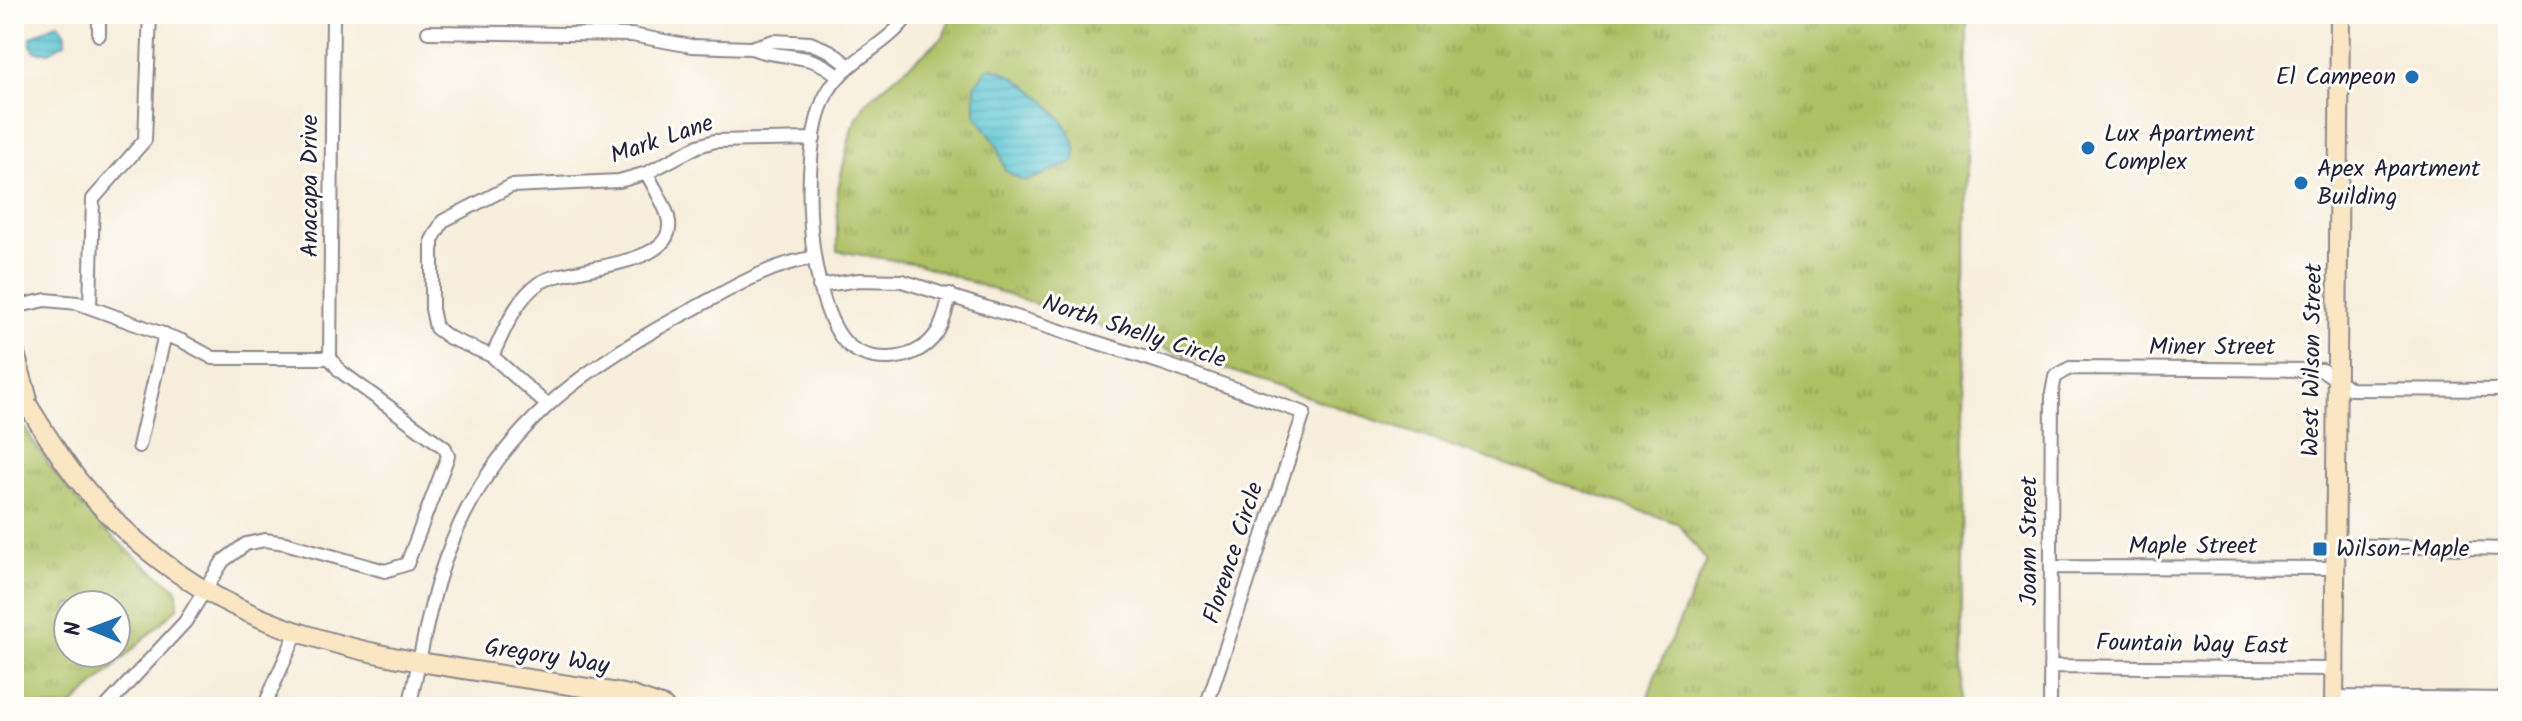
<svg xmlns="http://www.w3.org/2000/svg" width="2522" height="721" viewBox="0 0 2522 721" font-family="Kalam,sans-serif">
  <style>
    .grass { fill: url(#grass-tufts); stroke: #68714f; stroke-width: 2; fill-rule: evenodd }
    .water { fill: url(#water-rules); stroke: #3e7487; stroke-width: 2 }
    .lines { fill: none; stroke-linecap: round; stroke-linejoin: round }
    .street-casing { stroke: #8c888c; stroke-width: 16 }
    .secondary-casing { stroke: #8c888c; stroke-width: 22 }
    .street { stroke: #fff; stroke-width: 12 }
    .secondary { stroke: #fbe6c4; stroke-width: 18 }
    .poi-dot { fill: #1f6fb2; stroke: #fdfcf7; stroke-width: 3 }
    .labels { text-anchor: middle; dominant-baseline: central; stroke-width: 6; stroke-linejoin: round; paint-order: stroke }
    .poi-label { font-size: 24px; fill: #22223b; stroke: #fdfcf7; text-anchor: start }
    .street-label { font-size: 24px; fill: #22223b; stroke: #fdfcf7 }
  </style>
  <defs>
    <pattern id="grass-tufts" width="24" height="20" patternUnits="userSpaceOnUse" patternTransform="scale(2)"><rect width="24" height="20" fill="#aec063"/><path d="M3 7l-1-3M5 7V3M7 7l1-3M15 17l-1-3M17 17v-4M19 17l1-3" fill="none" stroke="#8d9c53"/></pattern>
    <pattern id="water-rules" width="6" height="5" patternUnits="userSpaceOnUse" patternTransform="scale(2)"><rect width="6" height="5" fill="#59c5d3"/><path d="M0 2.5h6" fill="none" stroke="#4da9b6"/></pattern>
  </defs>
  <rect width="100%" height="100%" fill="#fdfcf7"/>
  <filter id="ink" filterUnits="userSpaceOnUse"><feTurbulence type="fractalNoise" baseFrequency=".0125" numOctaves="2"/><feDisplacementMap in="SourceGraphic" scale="16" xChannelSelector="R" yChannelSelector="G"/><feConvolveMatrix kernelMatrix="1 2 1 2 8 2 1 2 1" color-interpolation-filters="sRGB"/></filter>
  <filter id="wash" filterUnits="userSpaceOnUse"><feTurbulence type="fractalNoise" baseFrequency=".006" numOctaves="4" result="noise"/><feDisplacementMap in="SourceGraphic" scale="32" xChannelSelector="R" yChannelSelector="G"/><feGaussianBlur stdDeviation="1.8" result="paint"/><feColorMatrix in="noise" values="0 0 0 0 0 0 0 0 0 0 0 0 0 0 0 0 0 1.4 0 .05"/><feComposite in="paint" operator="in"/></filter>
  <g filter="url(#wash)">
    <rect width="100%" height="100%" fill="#f7eedc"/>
    <path class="grass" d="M952,14H1967L1962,707H1645L1655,675L1707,561L1677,523L918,264L837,251V193L852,127L866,102L943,37Z
      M14,409C59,489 103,535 177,589L178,607L71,707H14ZM68,605H116V653H68Z"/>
    <path class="water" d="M58,23L66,34L65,43L49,52H36L31,46V37Z
      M988,68C1019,69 1087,130 1074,162L1029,180H1021L1005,170L997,145L975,114V85Z"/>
  </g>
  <g filter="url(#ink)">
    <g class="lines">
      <g class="street-casing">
        <path id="street" d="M909,14C886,49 842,59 824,99C800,154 806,287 841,337C862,367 916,364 936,334C944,323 947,307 950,294
          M428,32L632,35L691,46L751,48L774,41L810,43L830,51L848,65
          M99,35V14
          M751,48C785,61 810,50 838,76
          M819,286L859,280L902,281L1162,363L1304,413L1206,707
          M90,306L93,199L145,140L150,14
          M14,307L46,300L78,303L182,341L213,358H330L340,371L445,448L448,456L407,564L385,571L285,543L265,540L246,544L223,561L185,622L106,707
          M492,356C504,332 515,300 538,284C565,264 682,270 668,217C664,202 653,187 647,173
          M330,358L333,14
          M546,404L492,356L450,338L436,328L432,309V240L443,221L511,186L619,181L647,173L698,146L715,141L814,139
          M139,446L165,334
          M2335,545L2508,549
          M2051,567L2335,568
          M2050,666L2334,669
          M2334,697L2508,699
          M264,707L296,634
          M409,707C422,653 430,594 452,542C497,431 579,371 680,316C721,295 767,264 813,258
          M2050,707L2052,393L2055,377L2070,368L2322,370L2351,389L2508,390"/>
      </g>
      <g class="secondary-casing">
        <path id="secondary" d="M14,350L27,396
          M14,383C35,416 54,450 78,480C228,664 416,656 629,695L664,707
          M2334,707L2340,14"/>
      </g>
      <use href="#street" class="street"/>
      <use href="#secondary" class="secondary"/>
    </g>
  </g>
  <g class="poi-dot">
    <circle cx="2412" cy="77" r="8"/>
    <circle cx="2088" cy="148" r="8"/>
    <circle cx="2301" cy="183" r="8"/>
    <rect x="2312" y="541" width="16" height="16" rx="4"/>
  </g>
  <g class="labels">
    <g class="poi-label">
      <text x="2396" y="77" text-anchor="end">El Campeon</text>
      <text x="2104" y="134">Lux Apartment<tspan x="2104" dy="28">Complex</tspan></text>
      <text x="2317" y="169">Apex Apartment<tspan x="2317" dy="28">Building</tspan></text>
      <text x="2336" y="549">Wilson-Maple</text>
    </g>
    <g class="street-label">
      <text transform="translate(662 140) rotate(-19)">Mark Lane</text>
      <text transform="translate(310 186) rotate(-90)">Anacapa Drive</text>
      <text transform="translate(1134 332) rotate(18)">North Shelly Circle</text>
      <text x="2212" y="347">Miner Street</text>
      <text transform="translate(2313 360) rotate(-89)">West Wilson Street</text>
      <text transform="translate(2029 541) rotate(-90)">Joann Street</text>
      <text x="2193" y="546">Maple Street</text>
      <text transform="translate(1234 553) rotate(-72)">Florence Circle</text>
      <text transform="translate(2192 645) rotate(1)">Fountain Way East</text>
      <text transform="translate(547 657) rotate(9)">Gregory Way</text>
    </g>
  </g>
  <rect width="2522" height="721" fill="none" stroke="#fdfcf7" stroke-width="48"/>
  <g transform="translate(92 629) rotate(271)"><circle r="38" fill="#fdfcf7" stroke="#a5a5ac" stroke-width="2"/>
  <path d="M0-6L14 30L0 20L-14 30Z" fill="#1f6fb2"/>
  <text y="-12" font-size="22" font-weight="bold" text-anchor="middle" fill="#22223b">N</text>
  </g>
</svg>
